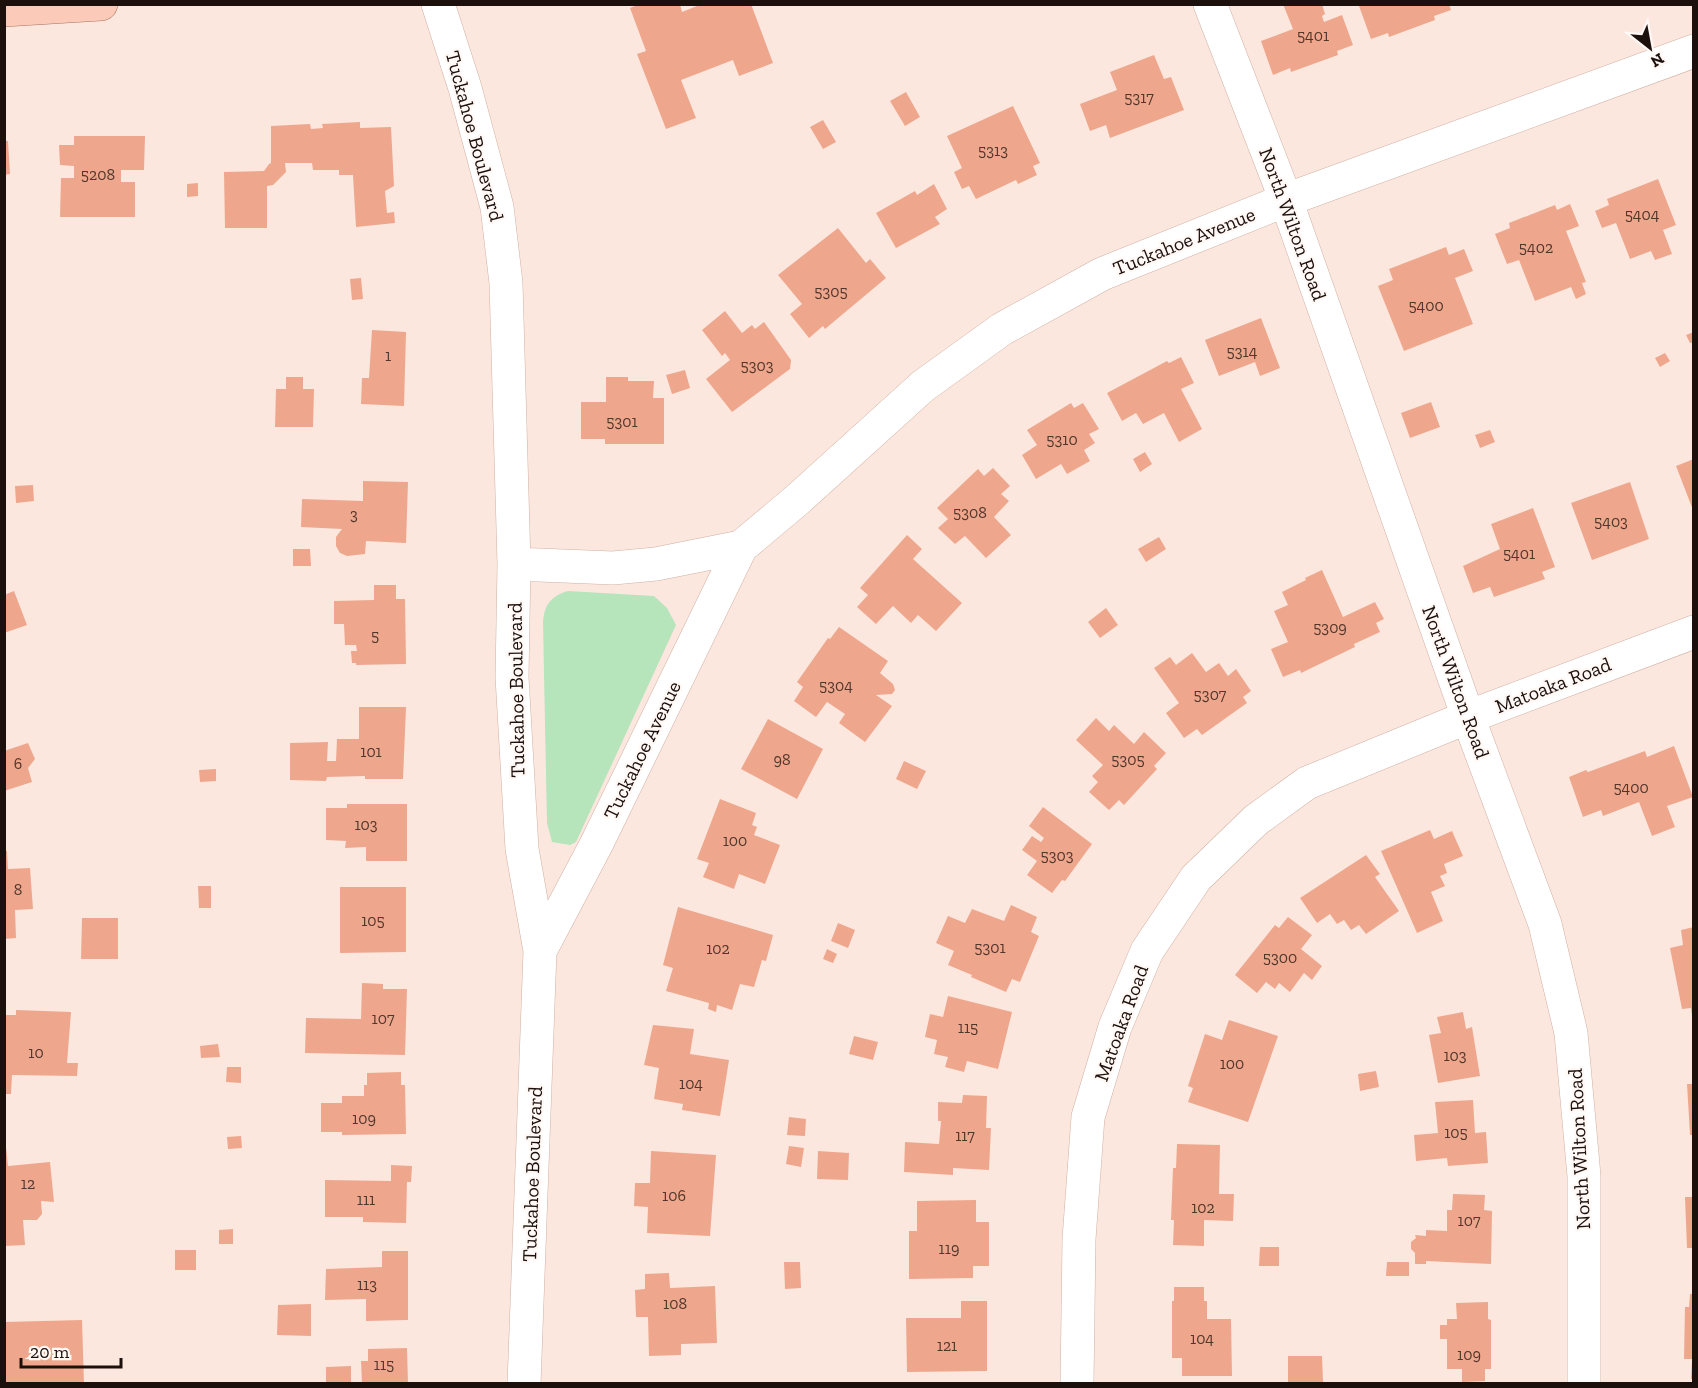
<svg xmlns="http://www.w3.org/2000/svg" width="1698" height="1388" viewBox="0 0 1698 1388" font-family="'Zilla Slab',serif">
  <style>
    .green { fill: #b6e4bb }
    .building { fill: #eea78c }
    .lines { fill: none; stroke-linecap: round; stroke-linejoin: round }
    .minor-casing { stroke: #d1b0a3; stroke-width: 34 }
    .primary-casing { stroke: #ab725f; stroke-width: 34 }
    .minor { stroke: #fff; stroke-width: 33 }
    .primary { stroke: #fbcab9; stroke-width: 33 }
    .labels { text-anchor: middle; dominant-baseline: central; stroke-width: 4.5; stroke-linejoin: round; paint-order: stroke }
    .number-label { font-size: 16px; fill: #50362c }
    .street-label { font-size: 20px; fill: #1c100c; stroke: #fff8f5 }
  </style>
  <rect width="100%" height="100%" fill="#fce7df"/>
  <path class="green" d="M568,591L654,596L667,608L676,625L576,842L570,845L552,842L547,823L543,622C544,605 551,596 568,591Z"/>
  <path class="building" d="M640,4H680L682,12L702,4H751L773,63L739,76L733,60L681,80L696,118L666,129L637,54L646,51L630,8Z
    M1283,4H1322L1325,14L1322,16L1324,22L1342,15L1353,45L1337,51L1338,55L1291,72L1290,68L1273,75L1261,41L1293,29Z
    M1362,4H1449L1451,10L1434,16L1435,20L1389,37L1388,33L1371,39L1359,6Z
    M1154,55L1164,79L1171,77L1184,110L1110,138L1106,125L1090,131L1080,104L1117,90L1110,72Z
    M906,92L920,117L905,126L890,101Z
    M1013,106L1040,163L1033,166L1037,175L1018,184L1016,180L976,199L969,186L962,189L954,172L962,168L947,136Z
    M823,120L836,142L823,149L810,127Z
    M360,122V128L391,127L394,186L385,191L387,213L394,212L395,223L356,227L353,175H339V170H313L312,163H285L286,172L273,185L267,186V228H225L224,172L264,171L269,164L271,163V126L310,124L311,129L323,128L322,124Z
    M74,136H145L144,170H121V182H135V217H60L61,178H74V166L60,165L59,145H74Z
    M4,141H8L10,174L4,175Z
    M1658,179L1676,225L1663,230L1672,254L1655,260L1651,251L1630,259L1616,223L1602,228L1595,211L1609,205L1607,199Z
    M198,183V196L187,197V184Z
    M934,184L947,209L935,217L940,224L896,248L876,213L915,191L917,195Z
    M1570,204L1579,226L1566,231L1586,282L1582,283L1586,294L1576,299L1571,287L1535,301L1519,260L1507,264L1495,234L1510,228L1509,223L1555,205L1557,210Z
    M838,228L866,263L870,259L886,278L825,329L823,326L809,338L790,314L802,304L778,275Z
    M1446,247L1449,255L1464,249L1473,271L1455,278L1473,324L1404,351L1378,286L1393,280L1389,269Z
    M361,278L363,299L352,300L350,279Z
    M725,311L742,333L752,325L755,329L764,322L791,360L790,369L732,412L706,379L730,360L725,353L722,356L702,330Z
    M1261,318L1280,368L1260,376L1255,362L1219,376L1205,340Z
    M372,330L406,332L404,406L361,404L362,378H369Z
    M1694,332V342L1690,343L1686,335Z
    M1665,353L1670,361L1660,367L1655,358Z
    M1181,357L1194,383L1181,389L1202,429L1179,442L1164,413L1143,424L1136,413L1122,421L1107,393L1167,361L1169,363Z
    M685,370L690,388L672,394L666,375Z
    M286,377H303V389H314L313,427H275L276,389H286Z
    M606,377H628V381H654L653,398H664V444H605V439H581V402H606Z
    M1431,402L1440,427L1410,438L1401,413Z
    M1071,403L1074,408L1083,403L1099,429L1089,434L1095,443L1084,450L1090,461L1067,474L1061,464L1036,479L1022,455L1037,445L1027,430Z
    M1490,430L1495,442L1480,448L1475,435Z
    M1145,452L1152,464L1140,472L1133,459Z
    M1694,459V510H1693L1676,466Z
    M993,468L1010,486L1001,494L1009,501L994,517L1011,535L986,558L965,536L955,544L938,528L948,519L937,508L978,469L984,476Z
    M363,481L408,482L406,543L366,541L365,554L347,556L340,553L336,546V537L342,529L301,527L302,499L363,501Z
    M1630,482L1649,539L1592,560L1571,503Z
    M33,485L34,501L16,503L15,486Z
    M1533,508L1555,567L1542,572L1545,579L1494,597L1490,587L1473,593L1463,566L1500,549L1491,524Z
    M907,535L922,549L913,559L962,603L936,631L918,615L911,623L893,606L876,624L857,607L868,595L860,588Z
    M1159,537L1166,549L1146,562L1138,549Z
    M293,549H310L311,566H293Z
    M1322,570L1343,617L1375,602L1384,619L1376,623L1380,632L1354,644L1355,647L1301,673L1300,670L1283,677L1271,649L1288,642L1274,611L1288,605L1282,592L1306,580L1305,578Z
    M374,585H396V599H405L406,664L356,665V663H352L351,651H357L356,645H345L344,624H334V601L374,600Z
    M14,591L27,625L4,633V595Z
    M1106,608L1118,625L1100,638L1088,622Z
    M839,627L888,661L880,673L893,684L895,690L892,694L876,695L892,706L865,742L839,723L845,714L827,702L816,717L794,701L803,687L797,682L828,638L830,639Z
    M1192,653L1206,672L1219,663L1228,676L1236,669L1251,691L1243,697L1247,703L1202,735L1197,729L1184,738L1166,713L1179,703L1154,668L1170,657L1176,665Z
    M359,707H406L403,779H365V776L327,777L326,781L290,780V743L328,742L327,761H336L337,739H359Z
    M1096,718L1109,731L1114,725L1134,744L1144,732L1166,753L1154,766L1157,769L1124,805L1119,800L1109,810L1089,792L1098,782L1092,776L1103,765L1076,740Z
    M768,719L823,749L797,799L741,769Z
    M28,743L35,759L28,768L32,782L4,791V751Z
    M1674,746L1693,797L1667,806L1675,827L1652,836L1639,802L1603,816L1601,810L1583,817L1569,777L1586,770L1588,772L1645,751L1647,757Z
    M904,761L926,771L917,789L896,779Z
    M216,769V781L200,782L199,770Z
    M720,799L756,813L752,825L757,827L754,835L780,845L765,884L739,874L734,889L703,877L709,863L697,859Z
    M347,804H407V861H366V847L345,848L346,841L326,840V808H347Z
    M1043,807L1092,844L1065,881L1062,880L1052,893L1027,875L1037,861L1022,850L1032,836L1041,842L1044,838L1029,826Z
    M1430,830L1434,839L1452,831L1463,856L1444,864L1447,873L1440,876L1445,886L1431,892L1443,921L1417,933L1381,851Z
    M4,851H7L8,869L30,868L33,909L15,910L16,938L4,939Z
    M1366,855L1380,874L1375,877L1399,911L1366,934L1359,925L1351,930L1344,920L1337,924L1330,914L1317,923L1300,898Z
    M198,886H211V908H199Z
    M340,887H406V952L340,953Z
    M1011,905L1037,917L1031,932L1039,936L1020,982L1012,979L1006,992L971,977L972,975L948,965L954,951L936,943L948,916L965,923L972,909L1004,921Z
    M678,907L773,935L766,961L762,960L754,987L740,984L732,1010L717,1005L716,1012L708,1009L709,1003L666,991L673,968L663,965Z
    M1288,917L1312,935L1301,949L1322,966L1312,980L1304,973L1290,992L1279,983L1275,989L1266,982L1257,993L1235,975L1275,925L1279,928Z
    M82,918H118V959H81Z
    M838,923L855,930L848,948L831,941Z
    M1694,927V1015L1692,1016L1691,1008L1682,1009L1670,948L1683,945L1681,930Z
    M827,949L837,954L833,963L823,959Z
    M362,983L383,984V989H407L405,1055L305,1053L306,1018L361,1019Z
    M948,996L1012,1012L998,1069L967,1061L964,1072L945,1067L948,1057L934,1054L937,1040L925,1037L930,1014L943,1017Z
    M16,1010L71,1012L67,1063H78L77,1076L12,1075L11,1094H4V1015H16Z
    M1463,1012L1466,1029L1472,1027L1480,1076L1438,1083L1429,1035L1441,1033L1437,1017Z
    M1229,1020L1278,1036L1248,1122L1188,1102L1193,1088L1188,1086L1205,1034L1222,1040Z
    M653,1025L694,1029L690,1054L729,1060L720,1116L682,1110L683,1104L654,1099L659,1068L644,1065Z
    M854,1036L878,1042L873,1060L849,1054Z
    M218,1044L220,1057L201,1058L200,1046Z
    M227,1067H241V1083L226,1082Z
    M1376,1071L1379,1087L1360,1091L1358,1074Z
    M401,1072V1085H405L406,1134L342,1135V1132H321V1103H342V1096H364V1085H367V1073Z
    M1687,1084H1694V1135H1690Z
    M963,1095L987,1096L986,1128H991L989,1170L953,1168V1175L904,1172L905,1142L939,1144L941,1121H938V1102L962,1103Z
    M1473,1100L1475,1133L1486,1132L1488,1163L1448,1166L1447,1158L1416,1161L1414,1135L1438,1133L1435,1102Z
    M789,1117L806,1119L805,1136L787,1135Z
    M241,1136L242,1148L228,1149L227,1137Z
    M1177,1144L1220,1145L1219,1194H1234L1233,1221L1204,1220V1246L1173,1245L1174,1220H1171L1173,1168H1176Z
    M789,1146L804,1148L801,1167L786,1164Z
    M4,1147H6L8,1166L50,1162L54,1202L41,1201L42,1214L37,1220H23L25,1245L4,1246Z
    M651,1151L716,1155L710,1236L647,1233L648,1207L634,1206L635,1183H650Z
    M818,1151L849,1153L848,1180L817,1179Z
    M391,1165L412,1166L411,1182H407L406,1223L363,1222V1217H325V1180L391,1181Z
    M1453,1194L1485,1195L1484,1210L1492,1211L1491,1264L1426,1261V1264H1415V1253L1411,1249V1242L1416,1238L1415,1235L1426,1236V1230L1447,1231V1210H1452Z
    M1685,1197H1694V1248H1687Z
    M976,1200V1222H989V1266H973V1278L909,1279V1231H917V1201Z
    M233,1229V1244H219V1230Z
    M1260,1247H1279V1266H1259Z
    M175,1250H196V1270H175Z
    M382,1251H408V1320L366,1321V1299L325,1300L326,1269L382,1267Z
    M784,1262H800L801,1288L785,1289Z
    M1387,1262H1409V1276H1386Z
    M669,1273L670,1288L715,1286L717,1343L681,1344V1355L649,1356L648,1317H636L635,1290L645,1289V1274Z
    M1174,1287H1204V1301H1207V1319H1231L1232,1376H1182V1358H1172V1301H1174Z
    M1690,1294H1694V1359H1684L1685,1307H1689Z
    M961,1301H987V1371L907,1372L906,1318H961Z
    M1488,1302V1319L1491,1320V1369H1485V1381L1462,1382V1369H1447V1339H1440V1325H1447V1319H1457L1456,1303Z
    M311,1304V1336L277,1335L278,1305Z
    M82,1320L84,1384H4V1322Z
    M407,1348L408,1384H362L361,1361H368V1349Z
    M1288,1356H1322L1323,1382L1288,1383Z
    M1692,1361H1694V1379H1691Z
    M351,1366V1384H326V1367Z"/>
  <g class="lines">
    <g class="minor-casing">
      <path id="minor" d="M438,4L465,88L497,207L506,283L514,564L512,677L522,849L540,951L524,1384
        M1210,4L1286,200L1468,717L1545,924L1571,1033L1584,1176V1384
        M514,564L613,568L656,564L741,547
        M540,951L597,843L741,547L797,500L923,386L1002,329L1102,274L1286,200L1694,51
        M1077,1384L1079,1239L1088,1117L1115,1027L1147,951L1196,878L1256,820L1307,783L1468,717L1694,632"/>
    </g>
    <g class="primary-casing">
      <path id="primary" d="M4,10L101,4"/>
    </g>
    <use href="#minor" class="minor"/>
    <use href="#primary" class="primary"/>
  </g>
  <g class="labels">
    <g class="number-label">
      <text x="1313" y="35">5401</text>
      <text x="1139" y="97">5317</text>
      <text x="993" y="150">5313</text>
      <text x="98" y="174">5208</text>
      <text x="1642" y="214">5404</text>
      <text x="1536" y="247">5402</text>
      <text x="831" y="291">5305</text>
      <text x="1426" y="305">5400</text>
      <text x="1242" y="351">5314</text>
      <text x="388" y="355">1</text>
      <text x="757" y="365">5303</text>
      <text x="622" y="421">5301</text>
      <text x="1062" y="439">5310</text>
      <text x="970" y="512">5308</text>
      <text x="354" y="514">3</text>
      <text x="1611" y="521">5403</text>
      <text x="1519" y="553">5401</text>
      <text x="1330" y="627">5309</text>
      <text x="375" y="635">5</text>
      <text x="836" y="685">5304</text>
      <text x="1210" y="694">5307</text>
      <text x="371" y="751">101</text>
      <text x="782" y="759">98</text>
      <text x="1128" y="759">5305</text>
      <text x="18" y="763">6</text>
      <text x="1631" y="787">5400</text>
      <text x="366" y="824">103</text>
      <text x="735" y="840">100</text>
      <text x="1057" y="855">5303</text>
      <text x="18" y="889">8</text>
      <text x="373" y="920">105</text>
      <text x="990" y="947">5301</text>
      <text x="718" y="948">102</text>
      <text x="1280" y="957">5300</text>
      <text x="383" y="1018">107</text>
      <text x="968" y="1027">115</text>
      <text x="36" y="1052">10</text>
      <text x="1455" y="1055">103</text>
      <text x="1232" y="1063">100</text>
      <text x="691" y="1083">104</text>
      <text x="364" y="1118">109</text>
      <text x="1456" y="1132">105</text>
      <text x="965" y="1135">117</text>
      <text x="28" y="1183">12</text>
      <text x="674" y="1195">106</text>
      <text x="366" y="1199">111</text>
      <text x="1203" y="1207">102</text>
      <text x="1469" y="1220">107</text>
      <text x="949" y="1248">119</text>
      <text x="367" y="1284">113</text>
      <text x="675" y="1303">108</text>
      <text x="1202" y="1338">104</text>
      <text x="947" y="1345">121</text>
      <text x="1469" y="1354">109</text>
      <text x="384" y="1364">115</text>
    </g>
    <g class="street-label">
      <text transform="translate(475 136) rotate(75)">Tuckahoe Boulevard</text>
      <text transform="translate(1293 224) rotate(70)">North Wilton Road</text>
      <text transform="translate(1184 241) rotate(-22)">Tuckahoe Avenue</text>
      <text transform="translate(1456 682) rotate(70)">North Wilton Road</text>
      <text transform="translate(1553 685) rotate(-21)">Matoaka Road</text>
      <text transform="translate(516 690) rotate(-91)">Tuckahoe Boulevard</text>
      <text transform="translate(642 750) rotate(-64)">Tuckahoe Avenue</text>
      <text transform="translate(1121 1023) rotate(-70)">Matoaka Road</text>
      <text transform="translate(1579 1149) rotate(-93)">North Wilton Road</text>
      <text transform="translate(532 1174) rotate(-88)">Tuckahoe Boulevard</text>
    </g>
  </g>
  <rect width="1698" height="1388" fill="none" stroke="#1c100c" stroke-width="12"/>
  <g transform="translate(1650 48) rotate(149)" stroke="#fff8f5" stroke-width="4.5" paint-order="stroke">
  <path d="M0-4.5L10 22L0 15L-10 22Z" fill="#1c100c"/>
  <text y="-9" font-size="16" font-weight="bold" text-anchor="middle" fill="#1c100c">N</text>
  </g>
  <path d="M21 1358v9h100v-9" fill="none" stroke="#1c100c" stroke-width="3"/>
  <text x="30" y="1358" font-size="18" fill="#1c100c" stroke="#fff8f5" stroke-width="4.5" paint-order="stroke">20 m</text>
</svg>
